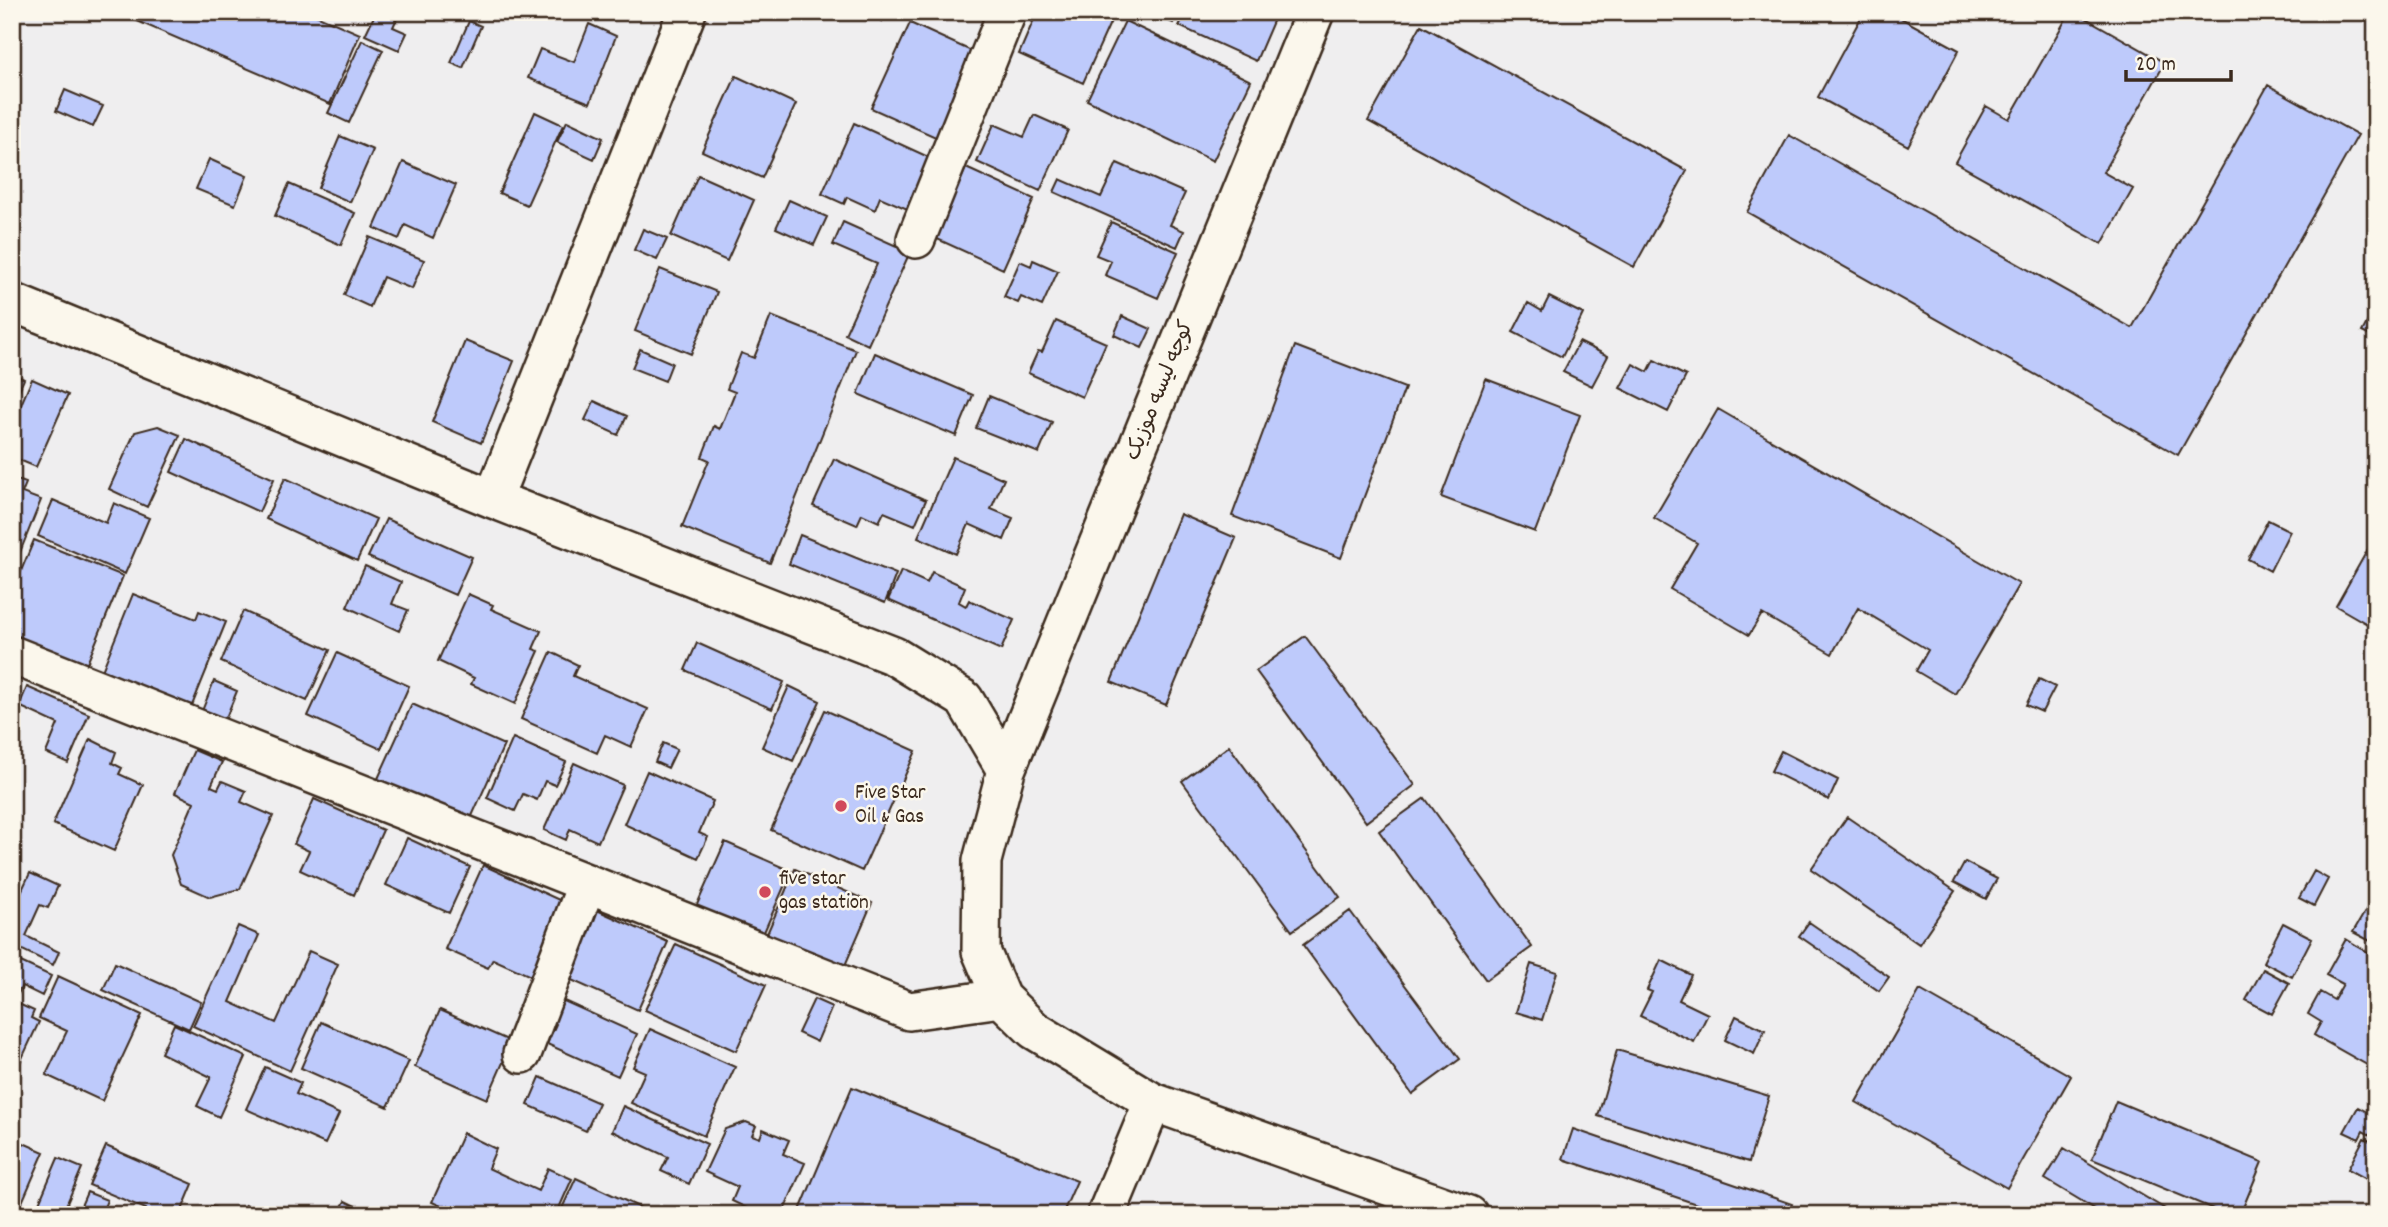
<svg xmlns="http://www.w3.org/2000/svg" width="2388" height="1227" viewBox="0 0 2388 1227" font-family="Dekko,'Playpen Sans Arabic',sans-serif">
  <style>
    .building { fill: #becafb; stroke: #3b2a1e; stroke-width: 2 }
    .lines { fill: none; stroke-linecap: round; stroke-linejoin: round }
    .minor-casing { stroke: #3b2a1e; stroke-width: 42 }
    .minor { stroke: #fbf7ec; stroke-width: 37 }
    .poi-dot { fill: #d1495b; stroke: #fbf7ec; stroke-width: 2.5 }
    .labels { text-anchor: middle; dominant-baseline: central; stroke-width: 5; stroke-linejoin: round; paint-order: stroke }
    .street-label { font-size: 21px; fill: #3b2a1e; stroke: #fbf7ec }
    .poi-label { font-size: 21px; fill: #3b2a1e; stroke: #fbf7ec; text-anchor: start }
  </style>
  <rect width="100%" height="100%" fill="#efeeef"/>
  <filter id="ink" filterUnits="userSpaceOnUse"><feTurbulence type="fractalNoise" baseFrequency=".0143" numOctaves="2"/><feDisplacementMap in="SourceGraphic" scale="14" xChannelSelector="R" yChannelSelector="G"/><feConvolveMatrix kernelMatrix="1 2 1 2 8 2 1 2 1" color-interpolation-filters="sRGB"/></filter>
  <g filter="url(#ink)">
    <path class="building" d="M132,12H309L360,34L330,104L130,18Z
      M376,12H400L393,27L407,33L399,50L365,35Z
      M867,12H886L882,21Z
      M1037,12H1115L1083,83L1019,54Z
      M1148,12H1178L1173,23Z
      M1186,12H1277L1256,61L1179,26Z
      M1864,12H1890L1959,50L1908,146L1818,97Z
      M2070,12H2075L2165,63L2103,172L2133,189L2102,244L1955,162L1986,106L2009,119Z
      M2361,12H2376V20Z
      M469,21L481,26L463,68L451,63Z
      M1125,21L1251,81L1213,161L1087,100Z
      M910,23L978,54L940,139L871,108Z
      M589,24L616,36L590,103L528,78L540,49L574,62Z
      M1421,25L1687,171L1634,267L1368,121Z
      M362,40L383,50L349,123L328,113Z
      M736,76L796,104L762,178L702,151Z
      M2268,85L2358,135L2178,455L1747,212L1789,135L2132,328Z
      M65,90L103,106L93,127L56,111Z
      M535,112L563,125L527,205L499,193Z
      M1034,115L1068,130L1040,191L977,162L994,124L1024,137Z
      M567,121L603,138L594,159L557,142Z
      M854,123L935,160L912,211L880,197L875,210L847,197L844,204L822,194Z
      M340,136L373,150L350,202L318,188Z
      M209,159L247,176L235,205L196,189Z
      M403,162L456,185L433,238L405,225L399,239L374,228Z
      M1117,163L1185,193L1170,225L1184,231L1177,247L1054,192L1060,179L1101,197Z
      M966,168L1034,199L1003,269L935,238Z
      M698,175L754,200L727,261L671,236Z
      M289,184L355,213L341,245L275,216Z
      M789,200L827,217L814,245L776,228Z
      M843,222L910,252L868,345L845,334L877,264L833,245Z
      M1111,222L1178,252L1158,298L1105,275L1111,261L1096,255Z
      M643,229L667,239L657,260L634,250Z
      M369,237L424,260L412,289L383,277L370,307L344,295Z
      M1033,260L1058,271L1042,306L1021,297L1018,303L1004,297L1020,261L1031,266Z
      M660,269L717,292L691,354L635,331Z
      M1549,297L1583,314L1562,357L1513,332L1528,303L1542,311Z
      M2376,306V339L2362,332Z
      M771,316L856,350L770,563L682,527L709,460L702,457L714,426L720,429L735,392L727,389L741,353L754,358Z
      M1122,316L1151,329L1142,348L1114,335Z
      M1056,321L1106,343L1082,397L1028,373L1038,351L1042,352Z
      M465,341L514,361L481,443L432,422Z
      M1579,342L1608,356L1592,386L1563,372Z
      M1295,346L1405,388L1341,558L1232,516Z
      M640,349L672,363L665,381L632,368Z
      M875,353L973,395L956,436L858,394Z
      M1654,360L1686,376L1668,412L1620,388L1633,364L1648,372Z
      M12,373L24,379L12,406Z
      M32,379L68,395L36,467L12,457V425Z
      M1486,379L1580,415L1535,532L1441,497Z
      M989,396L1052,422L1039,453L976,428Z
      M594,401L627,416L618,435L585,420Z
      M1718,409L2019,584L1955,694L1916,671L1928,650L1858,608L1832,654L1762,614L1749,635L1670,589L1697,543L1654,518Z
      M158,426L180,435L147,507L109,489L135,432Z
      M186,439L274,479L259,512L171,472Z
      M953,457L1004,479L991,509L1013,518L1004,540L969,524L956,554L918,537Z
      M834,459L926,500L915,525L884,512L879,522L862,514L857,525L813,506Z
      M12,478L26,483L22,493L41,500L12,572Z
      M285,478L376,519L357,561L266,519Z
      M53,500L106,523L114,503L149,518L125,574L38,536Z
      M1180,514L1236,538L1166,705L1111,682Z
      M386,519L472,557L455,595L368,557Z
      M2268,520L2290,531L2270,571L2248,559Z
      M800,535L896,574L885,603L789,564Z
      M34,540L123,576L84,671L12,642V592Z
      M2368,549L2376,553V629L2336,606Z
      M365,566L401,582L392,604L408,610L399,631L347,607Z
      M901,571L927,583L932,572L965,587L959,602L966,606L969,600L1014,620L1001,650L888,600Z
      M133,594L196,619L199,611L226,622L189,713L100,676Z
      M468,594L493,605L491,609L541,631L533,649L539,651L515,704L471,684L474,678L438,661Z
      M243,611L330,650L307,701L221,662Z
      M1305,636L1415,785L1366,822L1256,671Z
      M697,643L784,682L772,709L685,670Z
      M551,652L578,665L573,676L648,709L631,747L605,735L597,753L521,719Z
      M337,653L409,686L381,749L308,716Z
      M2039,679L2055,687L2042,712L2026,705Z
      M214,681L237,691L223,725L200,716Z
      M789,686L820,701L793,761L762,747Z
      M27,687L89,714L68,763L46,753L58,724L19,706Z
      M412,704L504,745L468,825L376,783Z
      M825,710L916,751L862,871L771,830Z
      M513,738L566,762L555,785L545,781L537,800L523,794L515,811L487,798Z
      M90,739L116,752L112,763L122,768L119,774L143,785L114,851L53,824Z
      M663,743L677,749L668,768L655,762Z
      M1229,746L1340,897L1292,931L1182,781Z
      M194,750L222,762L211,786L218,789L222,781L246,791L241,802L273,816L240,889L210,897L181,884L171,855L194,802L175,793Z
      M1781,751L1838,780L1829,800L1771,771Z
      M574,763L623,785L598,842L570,829L566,840L544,830Z
      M647,771L713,801L699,833L708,837L698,858L624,824Z
      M1425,798L1532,947L1486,980L1379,831Z
      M314,799L383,830L354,895L300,870L309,851L294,844Z
      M1847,817L1955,891L1919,944L1811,869Z
      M407,838L470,867L449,913L386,885Z
      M725,842L791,871L761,939L695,909Z
      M1965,862L1997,879L1986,899L1954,882Z
      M483,865L568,904L535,978L493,959L488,968L445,949Z
      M795,869L872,903L840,977L763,943Z
      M2314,871L2328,879L2314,906L2299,898Z
      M30,873L58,886L48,908L40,905L26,936L59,952L53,965L12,945V911Z
      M2376,893V944L2353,932Z
      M588,906L668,942L638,1010L558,974Z
      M1350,911L1460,1059L1412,1094L1303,945Z
      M1809,922L1889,977L1879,991L1799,936Z
      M2283,923L2312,938L2292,977L2263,962Z
      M238,926L259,935L230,1002L276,1023L309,951L338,964L290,1071L193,1026Z
      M2346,939L2376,957V1070L2314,1035L2321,1022L2308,1014L2320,992L2334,1000L2343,984L2326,975Z
      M676,944L766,985L736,1051L645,1010Z
      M12,958L51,976L42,996L22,986L16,997L12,996Z
      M1661,960L1691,975L1679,1000L1708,1014L1694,1042L1640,1016L1652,992L1647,990Z
      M115,963L201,1002L189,1029L103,990Z
      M1531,964L1557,972L1542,1020L1516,1012Z
      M2263,969L2289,983L2272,1014L2246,1000Z
      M58,976L142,1015L102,1101L46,1075L67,1031L39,1018Z
      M1920,990L2071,1076L2007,1188L1856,1102Z
      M555,997L637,1034L618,1076L547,1044L556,1024L545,1019Z
      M814,999L832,1007L817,1042L798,1033Z
      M12,1001L34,1011L31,1018L39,1022L18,1067L12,1064Z
      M440,1010L512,1042L487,1099L415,1067Z
      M1736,1016L1765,1030L1754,1054L1725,1040Z
      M321,1022L409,1061L388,1107L301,1068Z
      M174,1024L246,1057L219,1117L197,1106L211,1077L161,1053Z
      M650,1029L735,1067L704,1136L631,1103L645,1072L633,1067Z
      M1617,1050L1769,1096L1749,1162L1598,1116Z
      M265,1067L301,1083L296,1094L339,1114L325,1144L246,1109Z
      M540,1077L599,1103L586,1131L528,1105Z
      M852,1087L1077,1181L1062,1215H798Z
      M2116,1101L2262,1162L2240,1215H2228L2092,1159Z
      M623,1106L707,1144L689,1184L661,1171L668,1157L612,1131Z
      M2358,1107L2376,1117V1138L2363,1131L2359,1139L2344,1132Z
      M746,1122L756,1126L752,1135L760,1138L763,1129L789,1140L783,1154L805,1163L782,1215H752L753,1211L732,1201L738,1187L705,1172L725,1129Z
      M1573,1129L1792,1204L1788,1215H1729L1563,1159Z
      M463,1133L496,1149L488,1168L538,1191L548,1168L572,1179L556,1215H507L502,1212L501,1215H493L475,1206L471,1215H461L432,1202Z
      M12,1138L44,1152L20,1207L12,1203Z
      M2364,1138L2376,1144V1166L2368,1180L2348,1169Z
      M106,1146L193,1184L180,1215H144L146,1209L89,1185Z
      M2064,1148L2175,1215H2105L2045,1179Z
      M58,1158L82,1168L62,1215H47L36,1210Z
      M576,1178L656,1215H592L580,1209L578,1215H559Z
      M2376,1189V1215H2361Z
      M87,1192L107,1200L101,1215H77Z
      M345,1201L374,1215H338Z
      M245,1205L267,1215H241Z
      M211,1206L233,1215H207Z"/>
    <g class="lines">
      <g class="minor-casing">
        <path id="minor" d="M1315,12L1006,770L982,861L981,951L1001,998L1034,1030L1153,1102L1469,1215
          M916,239L1007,12
          M12,302L493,499L894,656L964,699L1006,770
          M493,499L687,12
          M12,655L909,1011L1001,998
          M522,1054L587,883
          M1106,1215L1153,1102"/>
      </g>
      <use href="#minor" class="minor"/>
    </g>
  </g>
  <g class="poi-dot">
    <circle cx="841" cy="806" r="7"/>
    <circle cx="765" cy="892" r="7"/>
  </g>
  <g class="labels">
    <g class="street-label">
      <text transform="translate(1161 391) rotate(-68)">کوچه لیسه موزیک</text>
    </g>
    <g class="poi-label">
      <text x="855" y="794">Five Star<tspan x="855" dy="24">Oil &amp; Gas</tspan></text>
      <text x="779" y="880">five star<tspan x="779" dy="24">gas station</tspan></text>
    </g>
  </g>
  <rect width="2388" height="1227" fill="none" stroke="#fbf7ec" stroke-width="42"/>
  <rect x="21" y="21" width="2346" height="1185" fill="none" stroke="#3b2a1e" stroke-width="2.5" filter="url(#ink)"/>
  <path d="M2126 70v10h105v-10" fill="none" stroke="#3b2a1e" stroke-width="3.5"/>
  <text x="2136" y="70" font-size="21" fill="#3b2a1e" stroke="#fbf7ec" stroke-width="5" paint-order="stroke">20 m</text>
</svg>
